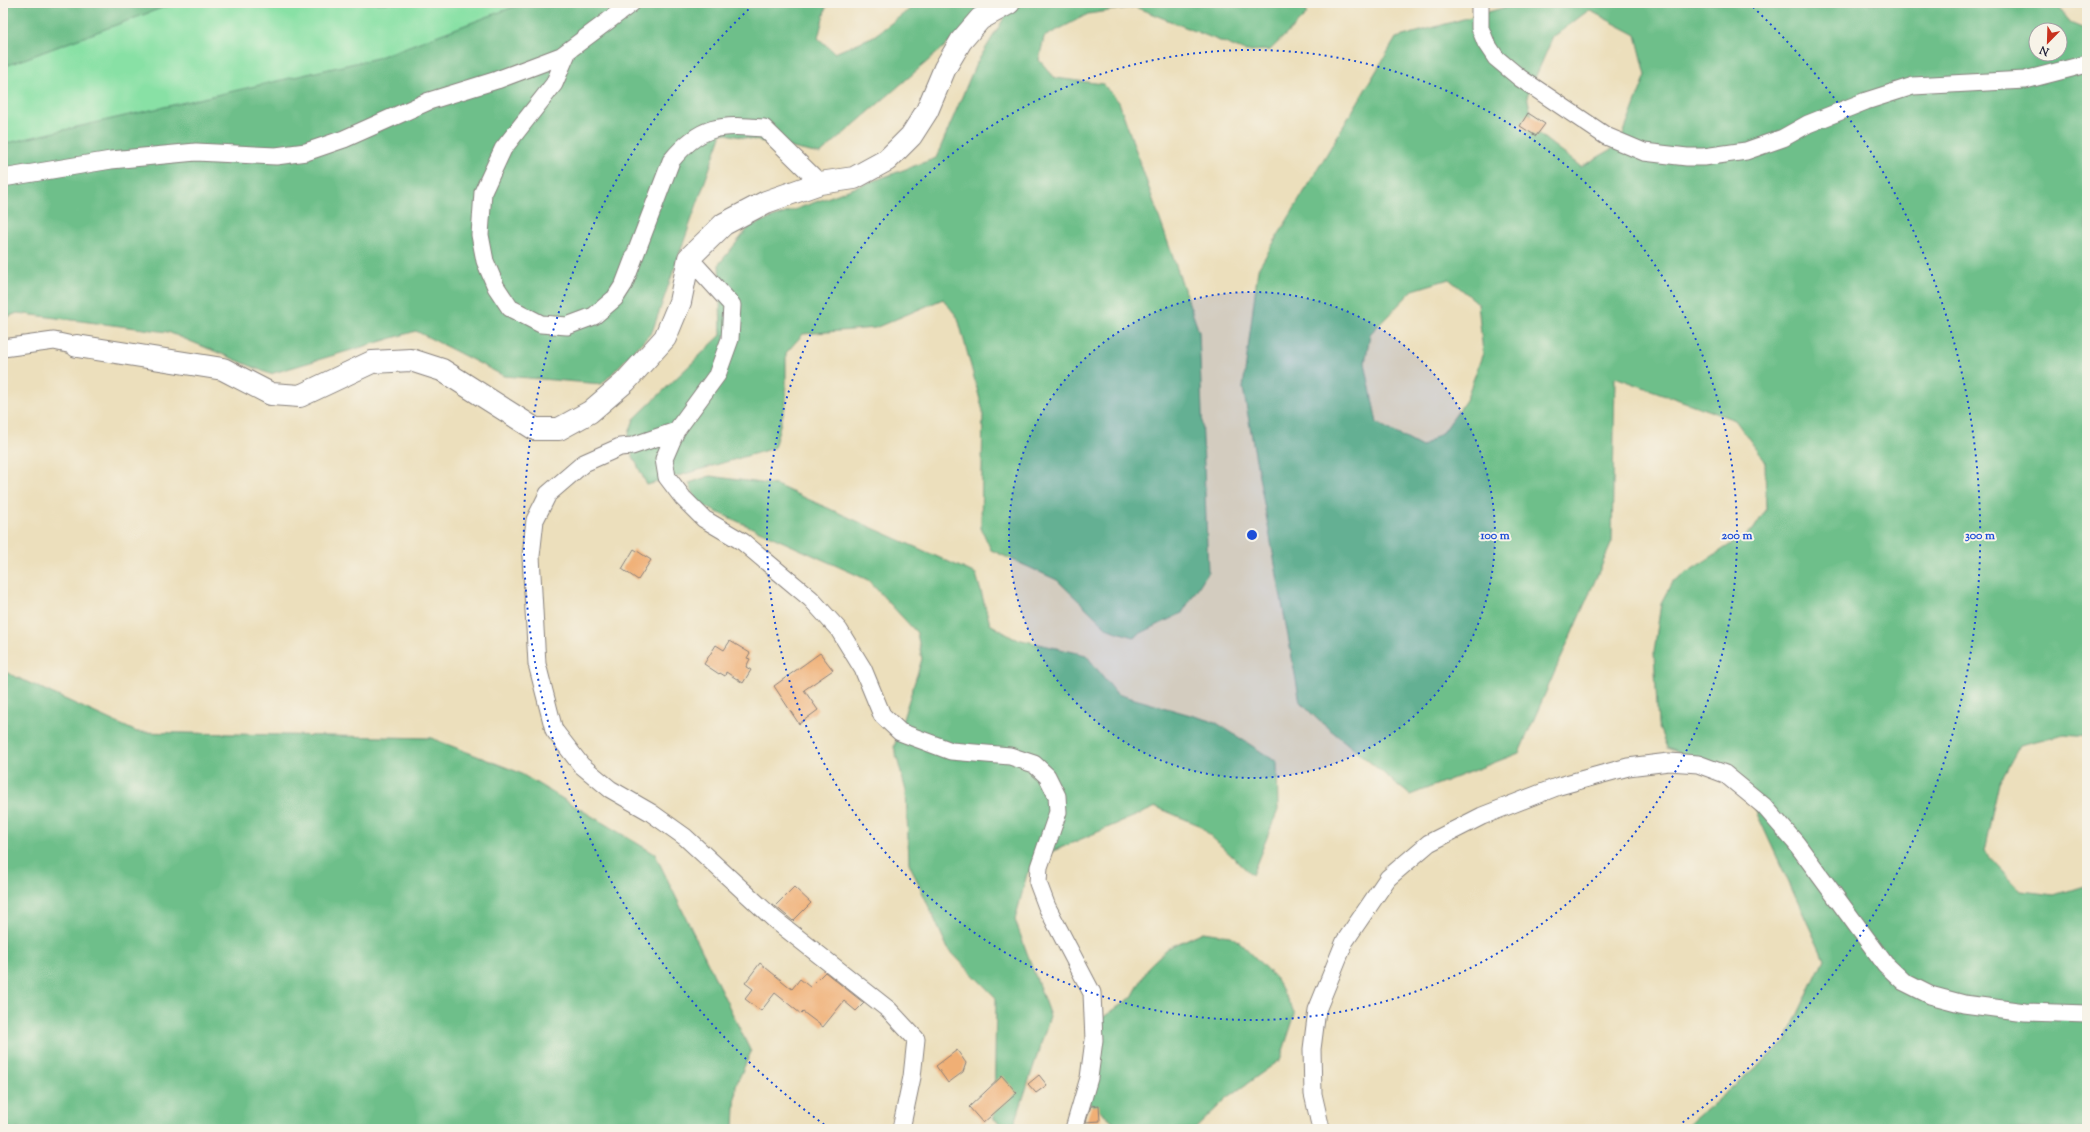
<svg xmlns="http://www.w3.org/2000/svg" width="2090" height="1132" viewBox="0 0 2090 1132" font-family="'Sorts Mill Goudy',serif">
  <style>
    .green { fill: #88e1a5; stroke: #558270 }
    .forest { fill: #6ebf8a; stroke: #487062; fill-rule: evenodd }
    .building { fill: #f0af74 }
    .lines { fill: none; stroke-linecap: round; stroke-linejoin: round }
    .minor-casing { stroke: #87807c; stroke-width: 19 }
    .tertiary-casing { stroke: #87807c; stroke-width: 24 }
    .path { stroke: #87807c; stroke-width: 2.5; stroke-dasharray: 3 3; stroke-linecap: butt }
    .minor { stroke: #fff; stroke-width: 17 }
    .tertiary { stroke: #fff; stroke-width: 22 }
    .ring { fill: none; stroke: #1d4ed8; stroke-width: 2; stroke-dasharray: 2 4 }
    .centre { fill: #1d4ed8; stroke: #f7f3e8; stroke-width: 2 }
    .ring-label { font-size: 12px; text-anchor: middle; font-weight: bold; fill: #1d4ed8; stroke: #f7f3e8; stroke-width: 4; stroke-linejoin: round; paint-order: stroke }
  </style>
  <rect width="100%" height="100%" fill="#f7f3e8"/>
  <filter id="ink" filterUnits="userSpaceOnUse"><feTurbulence type="fractalNoise" baseFrequency=".025" numOctaves="2"/><feDisplacementMap in="SourceGraphic" scale="8" xChannelSelector="R" yChannelSelector="G"/><feConvolveMatrix kernelMatrix="1 2 1 2 8 2 1 2 1" color-interpolation-filters="sRGB"/></filter>
  <filter id="wash" filterUnits="userSpaceOnUse"><feTurbulence type="fractalNoise" baseFrequency=".012" numOctaves="4" result="noise"/><feDisplacementMap in="SourceGraphic" scale="16" xChannelSelector="R" yChannelSelector="G"/><feGaussianBlur stdDeviation="0.9" result="paint"/><feColorMatrix in="noise" values="0 0 0 0 0 0 0 0 0 0 0 0 0 0 0 0 0 1.4 0 .05"/><feComposite in="paint" operator="in"/></filter>
  <g filter="url(#wash)">
    <rect width="100%" height="100%" fill="#ecdfbc"/>
    <path class="green" d="M3,3H788L3,236Z"/>
    <path class="forest" d="M3,3H193L167,6L3,67Z
      M524,3H827L818,38L835,53L874,36L918,3H995L820,154L722,133L652,332L602,384L504,376L416,331L270,374L168,332L17,313L3,319V144L377,58Z
      M1018,3H1307L1306,15L1270,50L1245,51L1135,7L1088,14L1044,37L1039,60L1055,78L1103,84L1119,102L1199,332L1208,572L1182,613L1133,637L1108,629L1057,580L991,550L981,528L983,411L958,318L943,299L875,328L803,334L786,353V403L774,448L647,485L626,442L634,419L721,335L719,264L750,226L936,158L975,66L1012,5Z
      M1520,3H2057L2070,23L2087,30V736L2064,734L2020,745L1999,783L1984,851L2021,891L2055,895L2087,885V1129H1683L1784,1043L1824,959L1740,777L1667,748L1658,725L1654,652L1661,603L1672,582L1753,530L1766,510L1765,461L1735,420L1615,377L1612,542L1519,753L1410,795L1317,719L1300,702L1243,388L1258,269L1396,38ZM1589,10L1636,35L1646,75L1619,145L1581,167L1535,131L1527,96L1553,37ZM2036,30H2060V54H2036ZM1449,279L1478,303L1483,353L1466,400L1445,430L1422,447L1377,423L1365,363L1370,334L1413,290Z
      M710,476L776,485L976,574L990,624L1013,638L1086,655L1117,694L1215,722L1277,762L1278,810L1252,875L1199,825L1156,807L1044,855L1027,874L1015,920L1050,1016L1013,1129H1009L994,1119L996,998L948,949L909,863L906,791L894,747L922,659L917,633L868,580L697,503L689,483Z
      M3,671L137,732L431,738L518,772L655,854L751,1052L736,1085L734,1129H3Z
      M1203,932L1230,936L1241,943L1276,979L1295,1014L1280,1060L1227,1098L1195,1129H1122L1084,1097L1092,1025L1132,997L1150,965L1168,948Z"/>
    <g id="blocks">
      <path class="building" d="M1528,113L1545,124L1536,136L1520,126Z
        M634,549L651,560L638,580L622,569Z
        M730,641L750,653L747,658L750,659L746,667L751,670L743,683L726,672L725,676L720,673L719,674L704,664L716,645L724,650Z
        M820,653L833,670L804,690L818,710L799,724L774,686Z
        M794,887L811,903L793,921L775,906Z
        M760,963L792,989L800,979L810,987L825,972L864,1003L856,1011L844,1001L823,1027L803,1012L801,1014L775,993L761,1011L745,999L753,989L745,983Z
        M957,1050L966,1063L963,1072L948,1083L936,1066Z
        M1039,1075L1047,1085L1036,1093L1028,1084Z
        M1002,1076L1017,1093L983,1123L969,1107Z
        M1099,1105L1100,1121L1086,1122L1091,1106Z"/>
    </g>
  </g>
  <g filter="url(#ink)">
    <use href="#blocks" fill-opacity="0" stroke="#87807c" stroke-width="1"/>
    <g class="lines">
      <g class="minor-casing">
        <path id="minor" d="M1480,3V28L1486,43L1496,58L1520,78L1606,136L1644,152L1687,157H1704L1746,151L1783,138L1808,124L1866,101L1913,86L2025,80L2087,64
          M568,51L554,84L503,149L483,192L480,235L485,261L496,287L510,308L541,324L567,326L594,316L615,298L624,284L671,161C700,125 721,124 764,128L820,183
          M3,178L111,160L196,152L276,156L306,152L344,139L429,101L497,80L561,56L632,3
          M689,258L732,305L730,339L717,375L676,431L664,459L667,477L683,498L704,519L743,542L811,599L839,630L863,669L882,715L900,732L951,751L1010,756L1034,764L1047,776L1057,796L1058,812L1039,867L1038,883L1047,907L1092,993L1094,1040L1089,1078L1074,1129
          M3,348L54,341L77,346
          M676,431L632,446L620,447L584,463L548,494L535,520L531,556L537,664L554,730L581,765L610,789L650,812L685,837L775,920L889,1010L916,1039L912,1077L901,1129
          M1321,1129L1313,1094L1312,1049L1317,1010L1345,941L1388,878L1429,843L1482,816L1559,786L1628,767L1669,762L1698,764L1725,774L1764,806L1796,843L1885,964L1904,982L1930,995L1964,1004L2025,1012L2087,1014"/>
      </g>
      <g class="tertiary-casing">
        <path id="tertiary" d="M77,346L223,369L271,394L300,396L372,362L411,360L442,370L535,429H559L590,412L625,382L665,338L680,302L689,258L724,224L766,202L820,183L854,178L887,160L911,136L927,111L945,68L961,41L980,19L1009,3"/>
      </g>
      <path class="path" d="M580,5L583,3"/>
      <use href="#minor" class="minor"/>
      <use href="#tertiary" class="tertiary"/>
    </g>
  </g>
  <circle cx="1252" cy="535" r="243" fill="#1d4ed8" fill-opacity=".12"/>
  <g class="ring">
    <circle cx="1252" cy="535" r="243"/>
    <circle cx="1252" cy="535" r="485"/>
    <path d="M829 1128A728 728 0 0 1 751 7M1753 7A728 728 0 0 1 1675 1128"/>
  </g>
  <circle cx="1252" cy="535" r="6" class="centre"/>
  <g class="ring-label">
    <text x="1495" y="539">100 m</text>
    <text x="1737" y="539">200 m</text>
    <text x="1980" y="539">300 m</text>
  </g>
  <rect width="2090" height="1132" fill="none" stroke="#f7f3e8" stroke-width="16"/>
  <g transform="translate(2048 42) rotate(203)"><circle r="19" fill="#f7f3e8" stroke="#a29fa3"/>
  <path d="M0-3L7 15L0 10L-7 15Z" fill="#c8321e"/>
  <text y="-6" font-size="11" font-weight="bold" text-anchor="middle" fill="#22223b">N</text>
  </g>
</svg>
